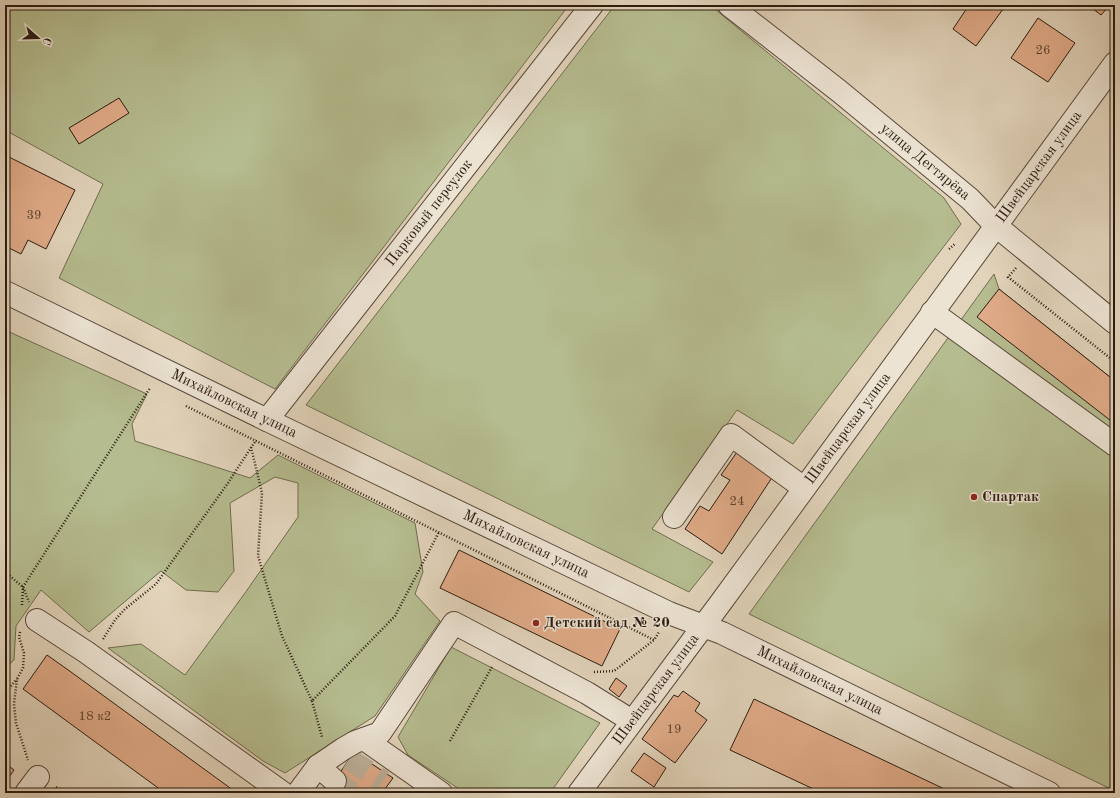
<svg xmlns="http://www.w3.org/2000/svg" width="1120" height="798" viewBox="0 0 1120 798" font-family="'Old Standard TT',serif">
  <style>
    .green { fill: #b5bc8f; stroke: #706c50 }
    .building { fill: #e1ac89; stroke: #2b1b10 }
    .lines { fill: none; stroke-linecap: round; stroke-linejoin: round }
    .minor-tunnel { stroke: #bdaf99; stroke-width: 22; stroke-dasharray: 22 11; stroke-linecap: butt }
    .minor-casing { stroke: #59493b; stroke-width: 24 }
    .path { stroke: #2b1b10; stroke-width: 2.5; stroke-dasharray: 1 2; stroke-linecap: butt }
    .minor { stroke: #ece3d3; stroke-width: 22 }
    .poi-dot { fill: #8f2418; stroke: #ece3d3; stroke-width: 1.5 }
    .labels { text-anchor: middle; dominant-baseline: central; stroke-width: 3; stroke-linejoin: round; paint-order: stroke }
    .number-label { font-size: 13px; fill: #583f2e }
    .street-label { font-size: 15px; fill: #2b1b10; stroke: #ece3d3 }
    .poi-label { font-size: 15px; font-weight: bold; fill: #2b1b10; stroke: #ece3d3; text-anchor: start }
  </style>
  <rect width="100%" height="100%" fill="#e2d4bb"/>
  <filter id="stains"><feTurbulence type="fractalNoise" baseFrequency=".005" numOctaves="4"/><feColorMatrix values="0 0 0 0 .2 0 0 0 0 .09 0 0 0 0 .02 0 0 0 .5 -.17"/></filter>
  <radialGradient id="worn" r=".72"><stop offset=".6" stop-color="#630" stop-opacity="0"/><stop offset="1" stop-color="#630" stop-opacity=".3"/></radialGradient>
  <path class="green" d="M5,5H569L275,389L59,278L103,184L5,130Z
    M615,5H710L944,198L961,224L793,444L737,410L652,529L713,562L689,592L306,405Z
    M994,274L999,289L1115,381V791L749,614Z
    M5,330L147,394L132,424L135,441L250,478L278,455L415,523L423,572L415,594L440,621L375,716L285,773L263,761L108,648L141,644L185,675L245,593L298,517V483L275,477L230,503L234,571L218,592L186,590L161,571L89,632L41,590L16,626L14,660L5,668Z
    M451,647L600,723L550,793H465L408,755L398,737Z"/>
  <path class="building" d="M969,5H1006L976,46L953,29Z
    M1088,5H1110L1101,15Z
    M1038,18L1075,43L1048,82L1011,58Z
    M119,98L129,113L79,144L69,128Z
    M5,155L75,190L46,249L28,240L21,254L5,246Z
    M999,289L1115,381V424L977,317Z
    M737,452L773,476L722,554L685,529L700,506L709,511L730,480L721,475Z
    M459,550L620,629L602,666L440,588Z
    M47,655L71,672L237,793H165L23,689Z
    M616,678L627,686L619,697L609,689Z
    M683,691L700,703L695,711L707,720L675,763L642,739L674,695L678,697Z
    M754,699L953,793H822L730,750Z
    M354,752L393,778L382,793H335L329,789Z
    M644,753L666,768L654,787L631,771Z
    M5,763L14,770L5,783Z"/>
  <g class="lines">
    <path class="minor-tunnel" d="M349,759L383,781
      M335,781L352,793"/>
    <g class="minor-casing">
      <g id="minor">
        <path id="s1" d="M729,5L839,91L970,199L995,225L1115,323"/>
        <path id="s2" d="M5,292L267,420L669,613L722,633L1049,793"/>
        <path d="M932,312L1115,445"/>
        <path id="s3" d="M267,420L592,5"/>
        <path d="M674,517L731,435L783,473L804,488"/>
        <path d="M37,620L86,652L283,793"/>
        <path d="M364,739L441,793"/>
        <path d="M318,766L335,781"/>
        <path d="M26,793L38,777"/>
        <path d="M298,793L318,766L343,749L355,742L380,733L454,623L587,693L632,721"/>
        <path id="s4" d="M579,793L722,601L1115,63"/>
      </g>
    </g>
    <path class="path" d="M949,249L955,244
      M1016,268L1008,277L1115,362
      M186,406L654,640L659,632
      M251,447L262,493L258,556L282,636L312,701L395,616L439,532
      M5,572L23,587L29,602
      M22,605L23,587L150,388
      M20,632L19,637L24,653L23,668L17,679L14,704L16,723L28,760
      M103,639L115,620L125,609L156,584L228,483L256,440
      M594,672L614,671L654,640
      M5,693L17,679
      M312,701L322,737
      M450,741L492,667
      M56,787L66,793"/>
    <use href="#minor" class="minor"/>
  </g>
  <g class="poi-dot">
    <circle cx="974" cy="497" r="4"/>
    <circle cx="536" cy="623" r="4"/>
  </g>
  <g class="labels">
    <g class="number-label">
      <text x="1043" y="50">26</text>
      <text x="34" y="215">39</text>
      <text x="737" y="501">24</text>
      <text x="95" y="716">18 к2</text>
      <text x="674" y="729">19</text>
    </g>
    <g class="street-label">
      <text stroke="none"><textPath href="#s1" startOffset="251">улица Дегтярёва</textPath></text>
      <text stroke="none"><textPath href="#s4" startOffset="777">Швейцарская улица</textPath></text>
      <text stroke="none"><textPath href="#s3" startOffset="263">Парковый переулок</textPath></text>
      <text stroke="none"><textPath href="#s2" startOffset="255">Михайловская улица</textPath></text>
      <text stroke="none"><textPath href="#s4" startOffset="453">Швейцарская улица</textPath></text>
      <text stroke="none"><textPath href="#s2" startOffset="579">Михайловская улица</textPath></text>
      <text stroke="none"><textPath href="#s2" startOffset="903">Михайловская улица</textPath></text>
      <text stroke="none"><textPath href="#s4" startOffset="129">Швейцарская улица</textPath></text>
    </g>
    <g class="poi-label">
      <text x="982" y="497">Спартак</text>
      <text x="544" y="623">Детский сад № 20</text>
    </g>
  </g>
  <rect width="1120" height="798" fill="none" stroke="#e2d4bb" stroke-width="20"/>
  <rect x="6" y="6" width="1108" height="786" fill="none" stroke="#2b1b10" stroke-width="2"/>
  <rect x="10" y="10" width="1100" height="778" fill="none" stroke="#2b1b10"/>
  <g transform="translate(38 38) rotate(110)" stroke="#ece3d3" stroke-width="3" paint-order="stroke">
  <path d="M0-3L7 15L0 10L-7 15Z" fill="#2b1b10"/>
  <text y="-6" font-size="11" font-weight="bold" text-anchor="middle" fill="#2b1b10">С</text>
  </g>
  <rect width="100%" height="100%" filter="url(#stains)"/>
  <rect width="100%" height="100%" fill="url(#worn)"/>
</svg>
